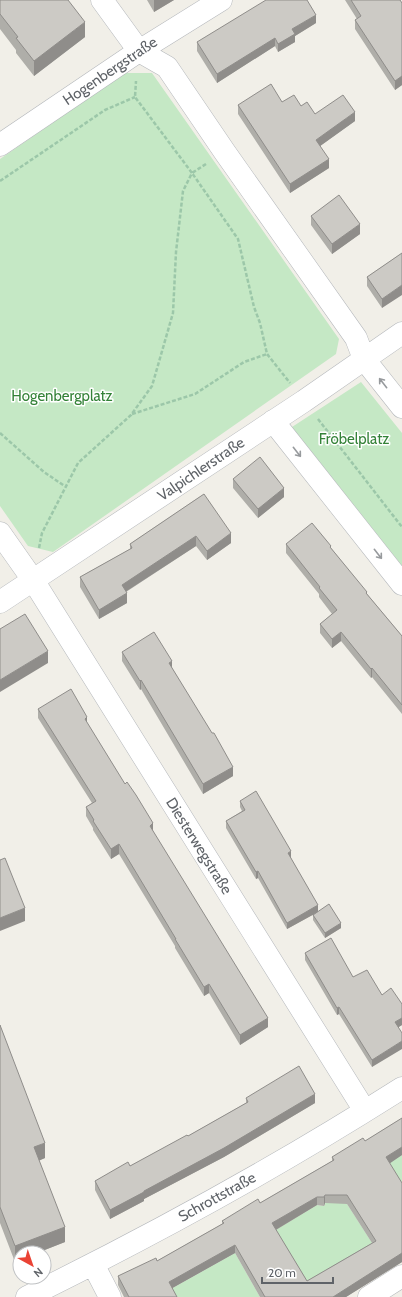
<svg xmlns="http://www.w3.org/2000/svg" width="402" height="1297" viewBox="0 0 402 1297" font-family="Cabin,sans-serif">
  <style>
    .green { fill: #c5e8c5 }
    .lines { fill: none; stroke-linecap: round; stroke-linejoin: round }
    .minor-casing { stroke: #b5b8bc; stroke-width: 23 }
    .path { stroke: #9cc7a9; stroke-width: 2.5; stroke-dasharray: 4 2; stroke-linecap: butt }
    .minor { stroke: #fff; stroke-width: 22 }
    .wall { fill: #afaea9; fill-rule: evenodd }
    .shaded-wall { fill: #8f8d8a }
    .building { fill: #cccac5; stroke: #8f8d8a; fill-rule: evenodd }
    .oneway { stroke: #979a9d }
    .labels { text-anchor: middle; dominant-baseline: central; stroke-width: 3; stroke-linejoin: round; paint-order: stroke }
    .street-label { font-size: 15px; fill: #5f6368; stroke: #fff }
    .park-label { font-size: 15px; fill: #348238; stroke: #fff }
  </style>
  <rect width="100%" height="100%" fill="#f1efe8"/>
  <path class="green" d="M125,73H152L339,339L336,354L53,552L28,546L0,506V159Z
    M361,382L402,433V566L292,427Z
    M402,1155V1191L379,1169Z
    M327,1199L347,1204L376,1249L307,1290L272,1232L317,1205L324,1206Z
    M235,1253L260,1297H173L169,1290Z"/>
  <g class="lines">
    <g class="minor-casing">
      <path id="minor" d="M102,0L139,51L167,67L224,151L356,338L364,359L402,407
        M0,145L139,51L221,0
        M273,421L402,584
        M0,533L33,580L365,1111
        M0,602L304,401L402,333
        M93,1264L110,1297
        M27,1297C155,1234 281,1165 402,1088
        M369,1297L402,1276"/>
    </g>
    <path class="path" d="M206,164L192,173L238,239L254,307L260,323L267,354L290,383
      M0,181L105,110L135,97
      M132,414L195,394L244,362L267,354
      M318,419L402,527
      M0,433L44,472L66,487
      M39,548L42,533L78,463L131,415L152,386L173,313L176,252L183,191L192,173L135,97L136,81"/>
    <use href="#minor" class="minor"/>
  </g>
  <path class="wall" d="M0,0L85,37L34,76L16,53V50L0,29Z
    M147,0H174L154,12Z
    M345,0H400L402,3V85L395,90L355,29V20L357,19Z
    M316,23L295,36V42L278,52L275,46L217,83L197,51V42Z
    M282,102L301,106L315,114L355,121L320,146L329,168L290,193L238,114V105Z
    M311,216L360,234L332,254L311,225Z
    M402,253L382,308L367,286V277Z
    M233,479L284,497L258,518L233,488Z
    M204,494L231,543L207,560L196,546L126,592L127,603L99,619L80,587V577L130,549V544Z
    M286,544L331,548L367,594L402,636V714L372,677L371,678L341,641L332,648L320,633V624L332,614L319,597V594L286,553Z
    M122,652L172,668L233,776L203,794L141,689L140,690L122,661Z
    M38,709L87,723L153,832L268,1027L240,1045L209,993L204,996L175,948V946L119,854L111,859L93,830V828L86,816V807L92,803L38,718Z
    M240,801L291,858L318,912L341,928L325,938L313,920V915L316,913L287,929L258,878L256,879L226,828V821L242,811L240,807Z
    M305,953L353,977L382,995L402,1004V1025L399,1027L372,1067L339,1014L337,1015L305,960Z
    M0,1025L45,1158L39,1160L65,1242L37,1253H20L15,1262L0,1223Z
    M246,1098L315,1103L224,1157L144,1199V1201L110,1219L95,1190V1181L130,1166L188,1136L246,1103Z
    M402,1118V1155L389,1163L402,1183V1262L346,1297H260L235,1253L172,1288L177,1297H124L118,1285V1276L157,1261L222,1224V1221L260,1203L332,1161V1157L365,1141ZM325,1203L347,1204L372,1243L307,1281L276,1230L317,1205L324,1206Z"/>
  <path class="shaded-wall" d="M154,0H174L154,12Z
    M316,15V23L295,36V42L278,52V44L292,29Z
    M85,22V37L34,76V61Z
    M275,38V46L217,83V74Z
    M402,76V85L395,90V81Z
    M355,112V121L316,149V140Z
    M329,159V168L290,193V184Z
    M360,224V234L332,254V244Z
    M402,285V295L382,308V299Z
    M284,488V497L258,518V509Z
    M231,533V543L207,560V551Z
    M196,536V546L122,594V585Z
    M127,593V603L99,619V610Z
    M341,632V641L332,648V639Z
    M48,651V663L0,692V680Z
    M172,661V670L169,663Z
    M372,668V677L371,678V669Z
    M141,680V689L140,690V681Z
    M87,717V726L85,719Z
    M233,767V776L203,794V784Z
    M153,823V832L150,826Z
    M119,844V854L111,859V849Z
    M291,851V858L288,860V853Z
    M258,871V878L256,879V872Z
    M318,905V912L287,929V923Z
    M25,908V921L0,931V918Z
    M341,923V928L325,938V933Z
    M209,984V993L204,996V987Z
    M339,1007V1014L337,1015V1008Z
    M268,1018V1027L240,1045V1035Z
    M402,1018V1025L395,1029V1022Z
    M402,1041V1049L372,1067V1060Z
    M315,1094V1103L224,1157L144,1199V1201L110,1219V1210Z
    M45,1143V1158L34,1163V1147Z
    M402,1147V1155L386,1166V1157Z
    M325,1195V1203L324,1206V1197Z
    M317,1197V1205L272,1232V1223Z
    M65,1227V1242L37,1253H20V1260L15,1262V1246Z
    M235,1245V1253L169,1290V1282Z
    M402,1253V1262L346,1297H333Z"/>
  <path class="building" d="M0,0H68L85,22L34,61L16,38L18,37L0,14Z
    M266,0H307L316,15L292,29L295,34L278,44L275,38L217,74L197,42Z
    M351,0H400L402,3V76L395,81L355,20L361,16Z
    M271,84L282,102L294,95L301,106L307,102L315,114L343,95L355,112L316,140L329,159L290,184L238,105Z
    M339,195L360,224L332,244L311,216Z
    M402,253V285L382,299L367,277Z
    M260,457L284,488L258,509L233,479Z
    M204,494L231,533L207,551L196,536L122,585L127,593L99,610L80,577L132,548L130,544Z
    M312,523L331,546L330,547L367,592L366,593L402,636V705L372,668L371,669L341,632L332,639L320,624L337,610L319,588L320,587L286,544Z
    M25,614L48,651L0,680V629Z
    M154,632L172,661L169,663L212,733H214L233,767L203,784L141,680L140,681L122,652Z
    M71,689L87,717L85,719L125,784L127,782L136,795L153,823L150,826L268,1018L240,1035L209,984L204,987L175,939H176L119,844L111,849L93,821L94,820L86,807L96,801L38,709Z
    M256,791L291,851L288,853L318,905L287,923L258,871L256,872L226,821L245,810L240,801Z
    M5,858L25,908L0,918V860Z
    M329,904L341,923L325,933L313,915Z
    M331,938L353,977L367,970L382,995L391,988L402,1004V1018L395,1022L402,1033V1041L372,1060L339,1007L337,1008L305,953Z
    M0,1025L45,1143L34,1147L65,1227L15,1246L0,1207Z
    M299,1066L315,1094L224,1148L144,1191V1192L110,1210L95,1181L128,1162L130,1166L187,1135L188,1136L248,1102L246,1098Z
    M402,1118V1147L386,1157L402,1183V1253L333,1297H265L235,1245L169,1282L177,1297H129L118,1276L156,1258L157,1261L224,1223L222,1221L258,1199L260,1203L334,1160L332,1157L363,1138L365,1141ZM325,1195H347L376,1241L307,1281L272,1223L317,1197H324Z"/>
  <defs><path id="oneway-shaft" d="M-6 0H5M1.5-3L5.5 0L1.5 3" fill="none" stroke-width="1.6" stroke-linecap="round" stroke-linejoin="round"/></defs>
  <g class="oneway">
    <use href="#oneway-shaft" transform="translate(383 383) rotate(-128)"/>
    <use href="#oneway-shaft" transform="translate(297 452) rotate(52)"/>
    <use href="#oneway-shaft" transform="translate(378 554) rotate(52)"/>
  </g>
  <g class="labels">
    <g class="street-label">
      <text transform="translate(110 71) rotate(-34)">Hogenbergstraße</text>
      <text transform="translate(201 469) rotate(-34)">Valpichlerstraße</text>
      <text transform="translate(199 846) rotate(58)">Diesterwegstraße</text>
      <text transform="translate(217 1197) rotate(-29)">Schrottstraße</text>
    </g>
    <g class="park-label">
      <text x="62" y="396">Hogenbergplatz</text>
      <text x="354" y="439">Fröbelplatz</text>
    </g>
  </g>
  <g transform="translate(32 1265) rotate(140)"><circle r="19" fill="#ffffff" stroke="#bfc1c3"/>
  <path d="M0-3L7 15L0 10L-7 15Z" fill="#ea4335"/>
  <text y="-6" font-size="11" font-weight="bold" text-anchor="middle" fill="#5f6368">N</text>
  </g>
  <path d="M262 1277v6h71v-6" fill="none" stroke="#5f6368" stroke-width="2"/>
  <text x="268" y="1277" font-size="12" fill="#5f6368" stroke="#ffffff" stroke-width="3" paint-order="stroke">20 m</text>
</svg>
